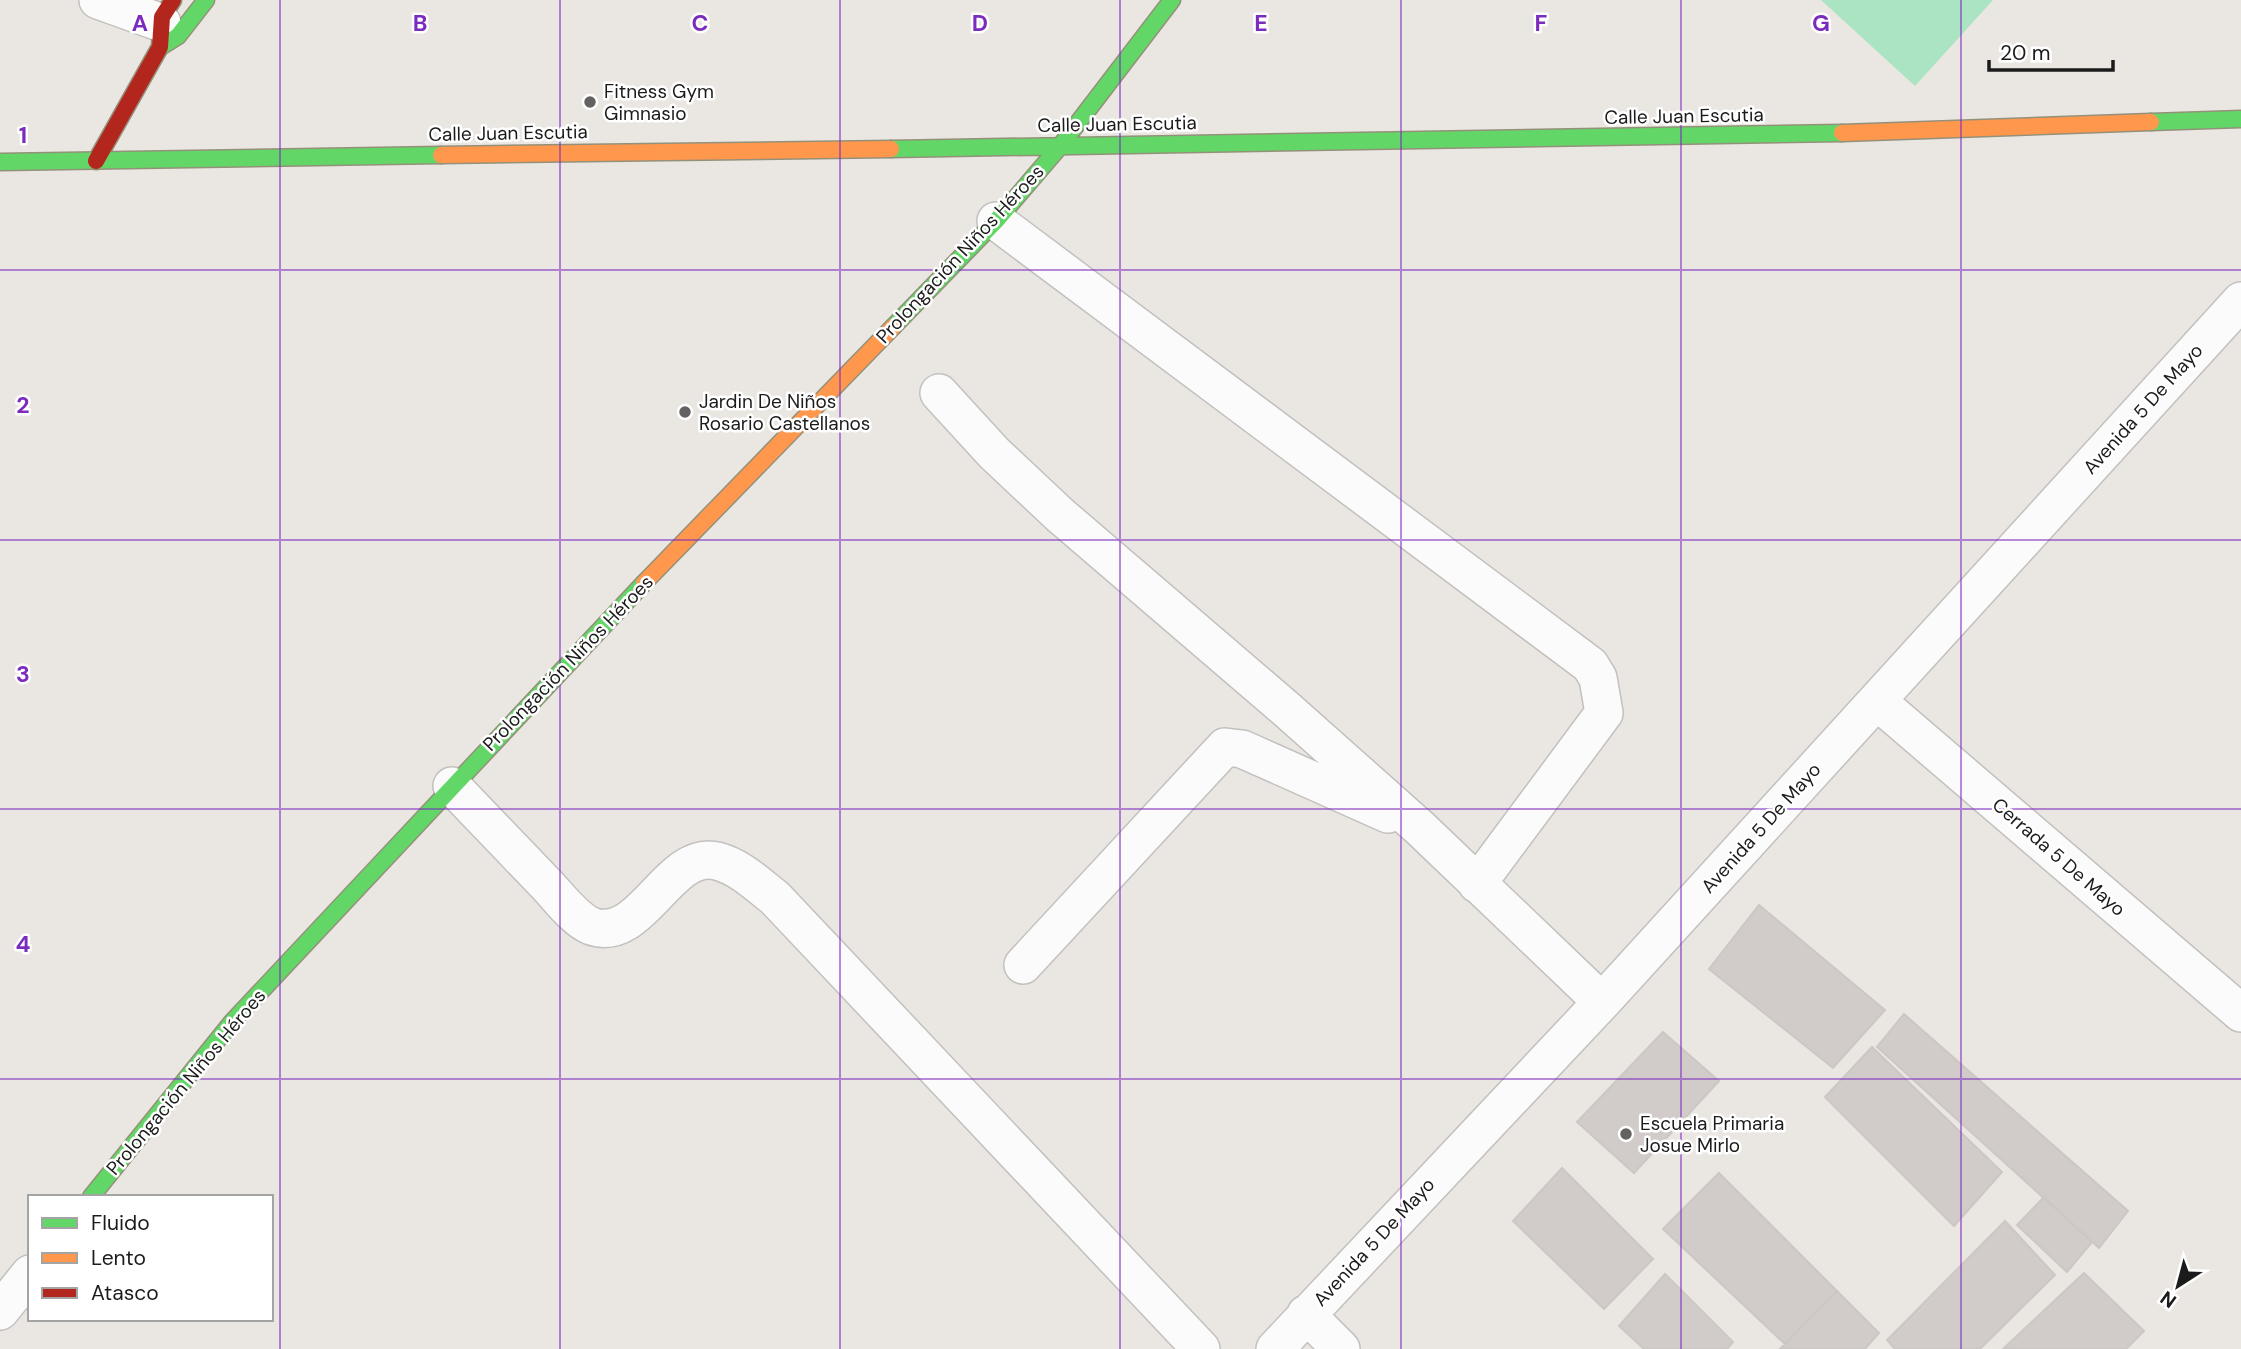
<svg xmlns="http://www.w3.org/2000/svg" width="2241" height="1349" viewBox="0 0 2241 1349" font-family="'DM Sans',sans-serif">
  <style>
    .pitch { fill: #abe4c3 }
    .building { fill: #d1ccc9; stroke: #cdc7c4; stroke-width: 2 }
    .lines { fill: none; stroke-linecap: round; stroke-linejoin: round }
    .street-casing { stroke: #c2c1bf; stroke-width: 40 }
    .fast-casing { stroke: #94917a; stroke-width: 19 }
    .slow-casing { stroke: #94917a; stroke-width: 19 }
    .jam-casing { stroke: #94917a; stroke-width: 19 }
    .street { stroke: #fcfbfb; stroke-width: 37 }
    .fast { stroke: #63d668; stroke-width: 16 }
    .slow { stroke: #ff974d; stroke-width: 16 }
    .jam { stroke: #b3261e; stroke-width: 16 }
    .grid { fill: none; stroke: #7b2cbf; stroke-width: 2; stroke-opacity: 0.55 }
    .poi-dot { fill: #636261; stroke: #fff; stroke-width: 2.5 }
    .labels { text-anchor: middle; dominant-baseline: central; stroke-width: 5; stroke-linejoin: round; paint-order: stroke }
    .poi-label { font-size: 19px; fill: #1b1b1b; stroke: #fff; text-anchor: start }
    .street-label { font-size: 19px; fill: #1b1b1b; stroke: #fff }
    .grid-label { font-size: 23px; text-anchor: middle; font-weight: bold; fill: #7b2cbf; stroke: #fff; stroke-width: 5; stroke-linejoin: round; paint-order: stroke }
  </style>
  <rect width="100%" height="100%" fill="#eae6e2"/>
  <path class="pitch" d="M1821,0H1993L1915,86Z"/>
  <path class="building" d="M1759,905L1885,1010L1833,1068L1709,969Z
    M1904,1014L2128,1211L2099,1248L1877,1047Z
    M1663,1032L1719,1081L1634,1173L1577,1122Z
    M1872,1047L2002,1172L1954,1226L1825,1097Z
    M1562,1168L1653,1259L1604,1309L1513,1221Z
    M1719,1173L1837,1291L1785,1344L1663,1229Z
    M2044,1197L2092,1242L2067,1272L2017,1225Z
    M2005,1221L2055,1275L1980,1349H1895L1887,1340Z
    M2084,1273L2144,1331L2126,1349H2003Z
    M1665,1274L1733,1342L1727,1349H1644L1619,1326Z
    M1837,1291L1879,1333L1865,1349H1780Z"/>
  <g class="lines">
    <g class="street-casing">
      <path id="street" d="M98,0L162,23
        M996,221L1590,665L1598,678L1604,713L1477,884
        M939,393L994,453L1060,515L1285,708L1420,828L1602,1002
        M1877,701L2241,1013
        M452,786C484,819 516,853 548,886C560,899 575,919 591,926C642,945 668,849 717,861C740,867 757,884 775,898L1201,1349
        M1023,965L1225,747L1242,749L1388,814
        M0,1311L30,1274
        M1306,1314L1341,1349
        M1275,1349L1602,1002L2241,301"/>
    </g>
    <g class="fast-casing">
      <path id="fast" d="M162,46L178,36L206,0
        M2151,122L2241,119
        M891,149L1842,133
        M0,162L441,155
        M893,327L996,221L1061,145L1172,0
        M91,1197L232,1022L644,583"/>
    </g>
    <g class="slow-casing">
      <path id="slow" d="M1842,133L2151,122
        M441,155L891,149
        M644,583L893,327"/>
    </g>
    <g class="jam-casing">
      <path id="jam" d="M96,161L160,47L162,17L173,0"/>
    </g>
    <use href="#street" class="street"/>
    <use href="#fast" class="fast"/>
    <use href="#slow" class="slow"/>
    <use href="#jam" class="jam"/>
  </g>
  <path class="grid" d="M280,0V1349M560,0V1349M840,0V1349M1120,0V1349M1401,0V1349M1681,0V1349M1961,0V1349M0,270H2241M0,540H2241M0,809H2241M0,1079H2241"/>
  <g class="poi-dot">
    <circle cx="590" cy="102" r="7"/>
    <circle cx="685" cy="412" r="7"/>
    <circle cx="1626" cy="1134" r="7"/>
  </g>
  <g class="labels">
    <g class="poi-label">
      <text x="604" y="91">Fitness Gym<tspan x="604" dy="22">Gimnasio</tspan></text>
      <text x="699" y="401">Jardin De Niños<tspan x="699" dy="22">Rosario Castellanos</tspan></text>
      <text x="1640" y="1123">Escuela Primaria<tspan x="1640" dy="22">Josue Mirlo</tspan></text>
    </g>
    <g class="street-label">
      <text transform="translate(1684 116) rotate(-1)">Calle Juan Escutia</text>
      <text transform="translate(1117 124) rotate(-1)">Calle Juan Escutia</text>
      <text transform="translate(508 133) rotate(-1)">Calle Juan Escutia</text>
      <text transform="translate(960 254) rotate(-47)">Prolongación Niños Héroes</text>
      <text transform="translate(2143 409) rotate(-48)">Avenida 5 De Mayo</text>
      <text transform="translate(568 663) rotate(-46)">Prolongación Niños Héroes</text>
      <text transform="translate(1761 828) rotate(-48)">Avenida 5 De Mayo</text>
      <text transform="translate(2059 857) rotate(41)">Cerrada 5 De Mayo</text>
      <text transform="translate(186 1082) rotate(-50)">Prolongación Niños Héroes</text>
      <text transform="translate(1374 1242) rotate(-47)">Avenida 5 De Mayo</text>
    </g>
  </g>
  <g class="grid-label">
    <text x="140" y="31">A</text>
    <text x="420" y="31">B</text>
    <text x="700" y="31">C</text>
    <text x="980" y="31">D</text>
    <text x="1261" y="31">E</text>
    <text x="1541" y="31">F</text>
    <text x="1821" y="31">G</text>
    <text x="23" y="143">1</text>
    <text x="23" y="413">2</text>
    <text x="23" y="682">3</text>
    <text x="23" y="952">4</text>
  </g>
  <rect x="28" y="1195" width="245" height="126" fill="#ffffff" stroke="#a4a4a4" stroke-width="2"/>
  <rect x="42" y="1218" width="35" height="10" fill="#63d668" stroke="#a4a4a4" stroke-width="2"/>
  <text x="91" y="1230" font-size="21" fill="#1b1b1b">Fluido</text>
  <rect x="42" y="1253" width="35" height="10" fill="#ff974d" stroke="#a4a4a4" stroke-width="2"/>
  <text x="91" y="1265" font-size="21" fill="#1b1b1b">Lento</text>
  <rect x="42" y="1288" width="35" height="10" fill="#b3261e" stroke="#a4a4a4" stroke-width="2"/>
  <text x="91" y="1300" font-size="21" fill="#1b1b1b">Atasco</text>
  <g transform="translate(2178 1286) rotate(216)" stroke="#ffffff" stroke-width="5" paint-order="stroke">
  <path d="M0-5L12 26L0 18L-12 26Z" fill="#1b1b1b"/>
  <text y="-10" font-size="19" font-weight="bold" text-anchor="middle" fill="#1b1b1b">N</text>
  </g>
  <path d="M1989 60v10h124v-10" fill="none" stroke="#1b1b1b" stroke-width="3.5"/>
  <text x="2000" y="60" font-size="21" fill="#1b1b1b" stroke="#ffffff" stroke-width="5" paint-order="stroke">20 m</text>
</svg>
